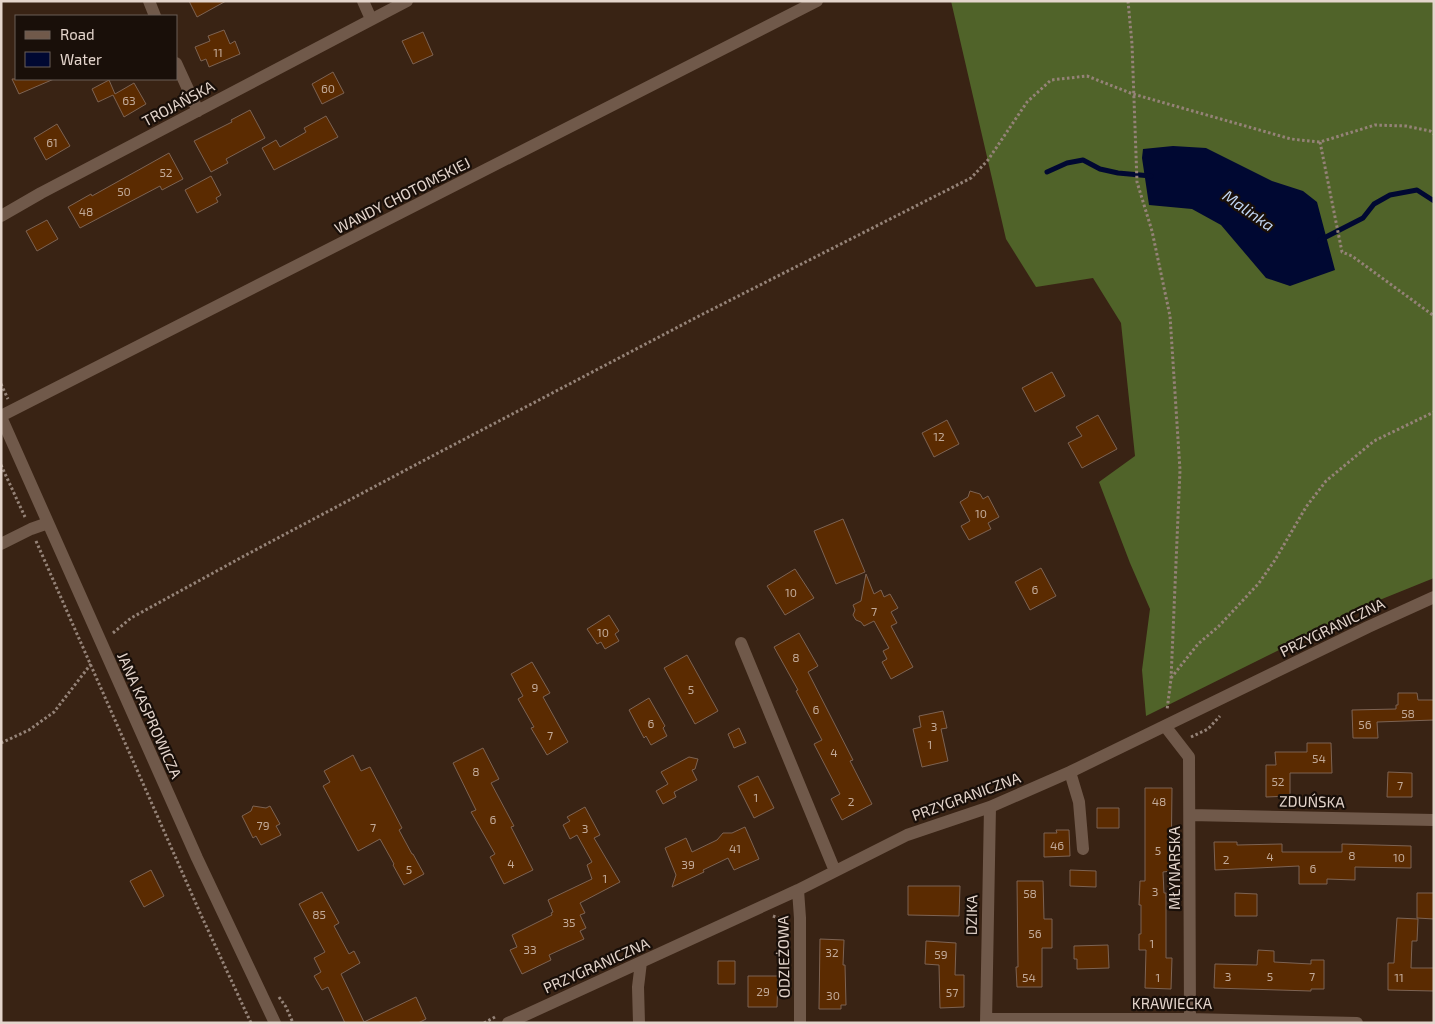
<svg xmlns="http://www.w3.org/2000/svg" width="1435" height="1024" viewBox="0 0 1435 1024" font-family="'Exo 2',sans-serif">
  <style>
    .forest { fill: #506329 }
    .water { fill: #000832 }
    .lines { fill: none; stroke-linecap: round; stroke-linejoin: round }
    .stream { stroke: #000832; stroke-width: 5 }
    .building { fill: #5b2b01; stroke: #7d6353 }
    .path { stroke: #958378; stroke-width: 3; stroke-dasharray: 2.5 2.5; stroke-linecap: butt }
    .minor { stroke: #70594a; stroke-width: 12 }
    .labels { text-anchor: middle; dominant-baseline: central; stroke-width: 4.5; stroke-linejoin: round; paint-order: stroke }
    .number-label { font-size: 12px; fill: #c2aa99 }
    .street-label { font-size: 15px; fill: #e4d5cc; stroke: #190f09 }
    .water-label { font-size: 16px; font-style: italic; fill: #c0d4f1; stroke: #190f09 }
  </style>
  <rect width="100%" height="100%" fill="#392314"/>
  <path class="forest" d="M951,1H1434V578L1382,599L1146,716L1142,670L1150,609L1130,563L1099,482L1135,456L1121,323L1093,278L1036,287L1006,239Z"/>
  <path class="water" d="M1173,146L1206,148L1272,181L1303,191L1317,202L1335,270L1290,286L1266,278L1221,225L1192,209L1149,205L1142,158L1143,149Z"/>
  <g class="lines">
    <path class="stream" d="M1047,172L1067,163L1083,160L1100,169L1118,173L1151,176
      M1320,240L1363,218L1374,204L1390,195L1417,190L1434,201"/>
  </g>
  <path class="building" d="M189,1H226L197,17Z
    M224,30L230,44L235,41L240,54L209,67L206,59L201,61L195,47L210,41L208,36Z
    M423,32L433,55L413,64L402,41Z
    M333,72L344,93L322,104L312,84Z
    M12,79H54L19,94Z
    M109,80L115,94L134,83L146,104L124,117L113,95L98,102L92,89Z
    M250,110L265,138L226,159L228,163L211,172L194,141L232,122L231,120Z
    M326,116L338,137L274,170L262,148L276,140L280,147L306,132L304,128Z
    M57,124L70,146L46,160L34,138Z
    M169,153L183,179L162,190L160,186L80,228L68,207L91,194L92,196Z
    M211,176L221,195L216,198L218,202L197,213L185,190Z
    M47,220L58,239L37,251L26,231Z
    M1052,372L1065,396L1035,412L1022,388Z
    M1098,415L1117,449L1082,468L1068,443L1082,436L1076,427Z
    M947,420L959,444L934,457L922,433Z
    M970,491L980,494L983,499L988,496L999,517L988,523L991,529L969,540L961,526L970,521L960,502L968,497Z
    M843,519L865,572L836,584L814,531Z
    M1041,568L1056,596L1030,610L1015,582Z
    M795,569L814,598L785,615L767,586Z
    M866,574L874,594L881,590L884,597L890,594L898,608L891,612L897,623L891,626L913,667L891,679L882,662L887,659L883,651L889,648L874,621L864,626L861,622L856,620L853,615L855,610L853,605L861,601Z
    M609,615L619,631L615,634L619,641L605,649L601,642L597,644L587,629Z
    M799,633L818,666L808,672L853,760L850,761L872,804L842,820L831,799L840,794L814,744L822,740L796,691L798,690L774,647Z
    M687,655L718,711L695,724L664,668Z
    M532,662L550,693L543,697L568,742L547,755L531,728L534,727L518,699L523,696L511,674Z
    M1398,693H1417L1418,700H1434V720L1377,722L1378,738H1353L1352,710L1396,709V705H1398Z
    M649,698L665,726L663,728L667,736L651,745L646,736L644,738L629,710Z
    M943,711L947,728L941,729L948,761L922,767L913,729L921,727L919,716Z
    M739,728L746,743L734,748L728,734Z
    M1307,743H1331L1332,773H1290V796L1266,797V765H1276L1275,752H1307Z
    M483,748L499,779L491,783L514,826L511,827L533,870L504,884L490,857L495,854L471,812L476,810L453,763Z
    M353,755L361,771L370,767L402,828L399,830L412,854H413L424,874L404,885L393,865L394,864L380,839L358,851L323,786L330,782L324,771Z
    M689,757L698,759L695,769L692,770L697,780L674,792L676,797L663,804L656,791L668,784L661,772Z
    M1388,772L1412,773V797H1387Z
    M758,776L774,808L754,818L738,786Z
    M1145,788H1172L1171,871L1163,872L1164,893H1166V958H1172L1171,989L1145,988L1146,950H1139V934H1141V905H1139L1140,881H1145Z
    M253,806L266,808L270,806L280,824L276,826L281,835L261,845L256,836L253,838L242,816L251,811Z
    M585,807L600,835L594,838L620,882L580,903L585,913L580,915L586,928L580,931L584,939L549,955L551,960L522,974L510,950L517,947L512,935L552,915L551,913L553,912L548,900L592,879L587,865L592,862L577,835L570,839L563,825L570,821L567,817Z
    M1097,808H1119V828H1097Z
    M745,827L759,859L734,870L728,858L703,870L704,872L672,887L676,875L665,848L686,838L692,852L717,840L723,833H732Z
    M1056,830H1069L1070,856L1044,857V833H1057Z
    M1214,842H1237V845L1282,844V852H1342V844L1411,846V868L1355,867V880L1327,879V884H1299V866L1215,870Z
    M151,870L164,896L144,907L130,881Z
    M1070,870L1096,871V887L1070,886Z
    M1017,881H1043L1044,919H1052V948H1042V987H1017L1016,967H1018Z
    M908,886H960L959,916L908,915Z
    M322,892L339,923L334,926L349,954L354,951L360,963L341,974L364,1022L416,997L426,1019L418,1023H345L328,987L322,990L314,976L321,972L314,958L325,952L299,904Z
    M1235,893L1257,894V916H1235Z
    M1417,893H1434V919L1417,918Z
    M1397,918L1418,919L1417,941H1412L1411,968H1434V991L1388,990V963H1394Z
    M820,939L844,940L843,965H845L846,1005H841V1009H819Z
    M926,941L956,943L955,975H964V1007L940,1008L939,965L925,964Z
    M1108,945L1109,968L1077,969V959H1074V946Z
    M1258,950L1274,951V962L1311,964V960H1324V989H1311V991L1214,988L1215,964L1257,965Z
    M718,961H735V984H718Z
    M748,976H778L777,1007H748Z"/>
  <g class="lines">
    <path class="path" d="M1128,1L1132,44L1137,182L1152,231L1170,316L1180,470L1171,679L1167,710
      M1320,142L1342,252L1352,256L1434,316
      M1,384L8,399
      M1,465L25,517
      M36,541L201,915L251,1023
      M113,633L131,618L244,556L419,463L699,316L971,178L988,160L1027,102L1051,80L1087,76L1133,94L1291,139L1320,142L1375,125L1406,126L1430,131L1434,134
      M1171,678L1198,644L1219,626L1259,583L1275,560L1306,507L1326,481L1374,441L1434,412
      M1191,737L1208,729L1220,716
      M1,743L29,730L54,712L91,664
      M773,916L778,918L784,921
      M279,997L286,1007L293,1023
      M484,1023L495,1017"/>
    <path class="minor" d="M149,1L155,16
      M363,1L371,19
      M176,63L198,111
      M1,216L41,193L407,1
      M1,416L817,1
      M1,417L197,858L275,1023
      M1,544L31,529L48,523
      M741,643L835,871
      M1165,726L1189,757L1190,1019
      M1070,772L1079,802L1083,849
      M1190,815L1434,820
      M798,890L800,918V1023
      M986,1019H1190L1357,1023
      M508,1023L798,890L907,835L990,807L1070,772L1368,627L1434,597
      M639,1023L638,987L641,962
      M986,1023L990,807"/>
  </g>
  <g class="labels">
    <g class="number-label">
      <text x="218" y="52">11</text>
      <text x="328" y="88">60</text>
      <text x="129" y="100">63</text>
      <text x="52" y="142">61</text>
      <text x="166" y="172">52</text>
      <text x="124" y="191">50</text>
      <text x="86" y="211">48</text>
      <text x="939" y="436">12</text>
      <text x="981" y="513">10</text>
      <text x="1035" y="589">6</text>
      <text x="791" y="592">10</text>
      <text x="874" y="611">7</text>
      <text x="603" y="632">10</text>
      <text x="796" y="657">8</text>
      <text x="535" y="687">9</text>
      <text x="691" y="689">5</text>
      <text x="816" y="709">6</text>
      <text x="1408" y="713">58</text>
      <text x="651" y="723">6</text>
      <text x="1365" y="724">56</text>
      <text x="934" y="726">3</text>
      <text x="550" y="735">7</text>
      <text x="930" y="744">1</text>
      <text x="834" y="752">4</text>
      <text x="1319" y="758">54</text>
      <text x="476" y="771">8</text>
      <text x="1278" y="781">52</text>
      <text x="1400" y="785">7</text>
      <text x="756" y="797">1</text>
      <text x="851" y="801">2</text>
      <text x="1159" y="801">48</text>
      <text x="493" y="819">6</text>
      <text x="263" y="825">79</text>
      <text x="373" y="827">7</text>
      <text x="585" y="828">3</text>
      <text x="1057" y="845">46</text>
      <text x="735" y="848">41</text>
      <text x="1158" y="850">5</text>
      <text x="1352" y="855">8</text>
      <text x="1270" y="856">4</text>
      <text x="1399" y="857">10</text>
      <text x="1226" y="859">2</text>
      <text x="511" y="863">4</text>
      <text x="688" y="864">39</text>
      <text x="1313" y="868">6</text>
      <text x="409" y="869">5</text>
      <text x="605" y="878">1</text>
      <text x="1155" y="891">3</text>
      <text x="1030" y="893">58</text>
      <text x="319" y="914">85</text>
      <text x="569" y="922">35</text>
      <text x="1035" y="933">56</text>
      <text x="1152" y="943">1</text>
      <text x="530" y="949">33</text>
      <text x="832" y="952">32</text>
      <text x="941" y="954">59</text>
      <text x="1228" y="976">3</text>
      <text x="1270" y="976">5</text>
      <text x="1312" y="976">7</text>
      <text x="1029" y="977">54</text>
      <text x="1158" y="977">1</text>
      <text x="1399" y="977">11</text>
      <text x="763" y="991">29</text>
      <text x="952" y="992">57</text>
      <text x="833" y="995">30</text>
    </g>
    <g class="street-label">
      <text transform="translate(178 103) rotate(-28)">TROJAŃSKA</text>
      <text transform="translate(402 195) rotate(-27)">WANDY CHOTOMSKIEJ</text>
      <text transform="translate(1332 627) rotate(-26)">PRZYGRANICZNA</text>
      <text transform="translate(150 715) rotate(66)">JANA KASPROWICZA</text>
      <text transform="translate(966 796) rotate(-20)">PRZYGRANICZNA</text>
      <text transform="translate(1312 801) rotate(1)">ZDUŃSKA</text>
      <text transform="translate(1174 868) rotate(-90)">MŁYNARSKA</text>
      <text transform="translate(971 915) rotate(-89)">DZIKA</text>
      <text transform="translate(783 957) rotate(-91)">ODZIEŻOWA</text>
      <text transform="translate(596 965) rotate(-24)">PRZYGRANICZNA</text>
      <text x="1172" y="1003">KRAWIECKA</text>
    </g>
    <g class="water-label">
      <text transform="translate(1249 210) rotate(35)">Malinka</text>
    </g>
  </g>
  <rect width="1435" height="1024" fill="none" stroke="#e4d5cc" stroke-width="5"/>
  <rect x="15" y="15" width="162" height="65" fill="#190f09" stroke="#6a5e57"/>
  <rect x="25" y="31" width="25" height="8" fill="#70594a" stroke="#6a5e57"/>
  <text x="60" y="40" font-size="15" fill="#e4d5cc">Road</text>
  <rect x="25" y="52" width="25" height="15" fill="#000832" stroke="#6a5e57"/>
  <text x="60" y="65" font-size="15" fill="#e4d5cc">Water</text>
</svg>
